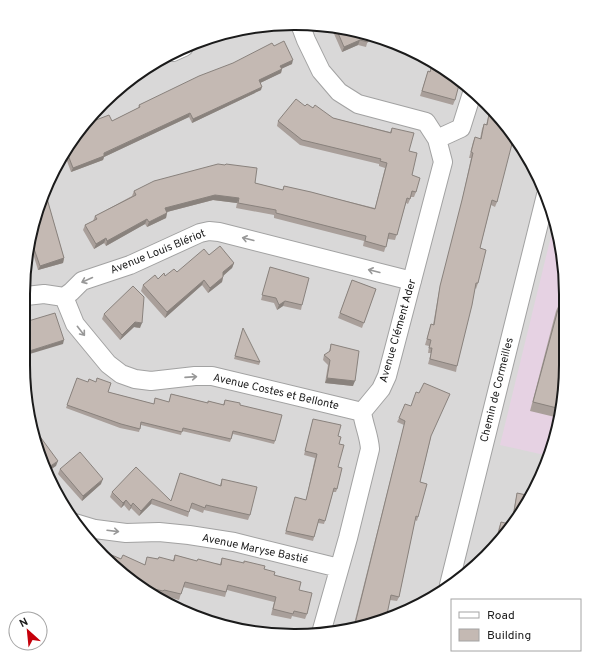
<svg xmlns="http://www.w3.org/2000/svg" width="589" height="659" viewBox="0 0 589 659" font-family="Overpass,sans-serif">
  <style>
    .residential { fill: #d9d8d8 }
    .industrial { fill: #e6d2e3 }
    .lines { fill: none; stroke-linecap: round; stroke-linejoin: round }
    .minor-casing { stroke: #a2a2a2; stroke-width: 20 }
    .minor { stroke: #fff; stroke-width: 18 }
    .wall { fill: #a99f9a }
    .shaded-wall { fill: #89827d }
    .building { fill: #c4b9b3; stroke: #89827d }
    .oneway { stroke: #989898 }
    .labels { text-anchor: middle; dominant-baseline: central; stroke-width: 4; stroke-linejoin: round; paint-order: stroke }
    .street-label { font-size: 11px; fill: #1b1b1b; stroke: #fff }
    .rim { fill: none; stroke: #1b1b1b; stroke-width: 2 }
  </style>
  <rect width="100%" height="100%" fill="#ece8e0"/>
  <path class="residential" d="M277,24L330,25L382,37L430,59L474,91L510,129L538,175L557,224L565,277L557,435L538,484L510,530L473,569L415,608L365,627L295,636L241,631L175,608L129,580L79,530L51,484L28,418L23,365L28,242L59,159L91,115L129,79L175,51L224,32Z"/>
  <path class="industrial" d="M555,220L565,277V382L557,435L549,456L500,445Z"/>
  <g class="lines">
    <g class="minor-casing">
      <path id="minor" d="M300,24L306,40L321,71L339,92L358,104L426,122L437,139L443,162L387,376L381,389L362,412C364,426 369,435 370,449L348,538L321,633
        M173,52L184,47
        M437,139L461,128L473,90
        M26,296L44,294L64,297L71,292L82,281L130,265L200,233L209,231L219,232L412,281
        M64,297L75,324L108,364L121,374L135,379L151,381L195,376H212L362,412
        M75,523L95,529L126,533L159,532L189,535L234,542L339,568
        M449,585L546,195"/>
    </g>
    <use href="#minor" class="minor"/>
  </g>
  <path class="wall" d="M331,26L377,36L368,40L366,47L358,45L342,52L331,27Z
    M274,46L292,64L282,68L281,73L260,83L261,90L192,123L189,117L104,157L103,160L71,172L64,153L83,125L112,121L138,108L139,105Z
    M433,61L452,78L455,100L453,105L420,96L428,71L430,72Z
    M305,106L313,108L333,118L390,132L392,128L409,151L412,175L416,192L414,197H411L408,204L406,203L395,240L388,239L384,252L363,246L364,241L274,218V215L236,208L237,203L213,200L167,212L166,218L147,227L145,224L106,246L104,243L94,249L83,230L85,225L93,221L95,216L132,196L134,191L255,183L283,190L284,186L375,208L385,168L379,166V164L300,145L277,126L278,121Z
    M489,114L495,115V114L510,129L497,202L495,207L491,205L480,248L478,283L476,289L475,288L457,366L456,372L428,364L431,353H428L429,346L425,345L431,324L433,325L439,291L461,205L471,158H469L473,142L475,137L480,139L482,129L484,124L486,125Z
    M46,195L64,258L63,263L38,270L31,247L29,248L28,242Z
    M209,255L234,263L232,268L223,275V277L222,282L208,293L202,285L165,318L141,291L143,285L158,279L177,272Z
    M270,267L302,305L301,310L283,306L277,310L274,303L261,300Z
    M352,280L376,289L362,328L338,318Z
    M560,302L565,382L559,418L530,411L556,311Z
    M104,314L140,328L134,327L120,340L102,319Z
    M242,331L260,362L259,365L234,359Z
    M331,344L353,386L325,383L328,365L323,360L324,355L329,352Z
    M77,378L108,392L154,404L155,398L169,402L171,394L208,403V401L223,405L225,400L240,405L275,441L274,444L233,434L230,442L182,431L181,435L141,425L139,432L120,428L66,408Z
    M411,406L431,437L420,482L418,517L417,521L415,520L399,597L397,601L390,600L365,627L353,628L404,425L397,422L399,418Z
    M313,419L338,436L339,444L338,467L337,489L336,492H333L324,524L318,523L313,541L285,534L295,497L306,500L315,458L304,455Z
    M60,469L101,484L82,501L58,474Z
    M222,479L250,515L248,520L204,510L203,513L190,508L188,517L151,504L139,516L131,508L129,511L124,505L121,508L110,497L112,492L171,500L220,485Z
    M517,493L531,496L514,523H511Z
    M501,522L510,530L495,545L499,527Z
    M106,555L145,565L147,557L158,559L173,560L175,555L197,561L220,564L222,558L264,569L299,590L307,614L305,619L292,616L291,619L271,615L274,602L227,590L225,597L183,587L179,600L162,595L161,597L152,594L129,580Z"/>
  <path class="shaded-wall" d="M371,35L377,36L367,41L369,36Z
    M360,40L358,45L342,52L344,47Z
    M293,60L292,64L279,70L280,66Z
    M282,69L281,73L258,84L259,80Z
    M262,87L261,90L192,123L193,119Z
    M190,113L189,117L104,157L103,160L71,172L73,168Z
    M215,195L239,198L237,203L213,200L163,213L165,208Z
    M167,213L166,218L147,227L149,222Z
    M147,219L145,224L106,246L107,241Z
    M106,238L104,243L94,249L96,244Z
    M64,258L63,263L38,270L40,266Z
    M234,263L232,268L222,277L223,272Z
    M223,277L222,282L208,293L210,288Z
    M204,280L202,285L165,318L167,312Z
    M285,301L283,306L277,310L279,305Z
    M135,322L142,323L140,328L134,327L120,340L122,335Z
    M64,340L63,344L23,356V353Z
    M327,378L355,381L353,386L325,383Z
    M58,461L56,466L47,472L46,469Z
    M103,479L101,484L82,501L83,496Z
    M152,499L151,504L139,516L141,511Z
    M126,500L124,505L121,508L123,503Z
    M133,503L131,508L129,511L131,506Z"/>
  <path class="building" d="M335,26L371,35L369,36L368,42L360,40L344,47Z
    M284,41L293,60L280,66L282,69L259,80L262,87L193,119L190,113L104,153V156L73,168L66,150L83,125L109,115L112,121L140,107L139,105L199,76L233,63L272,43L274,46Z
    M433,62L453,75L452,78L457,79L460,81L455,100L422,91L428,71L430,72Z
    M296,99L305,106L307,104L313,108L315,105L333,118L391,133L392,128L414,133L409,151L417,153L412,175L420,178L416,192L412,191L410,199L407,198L397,235L389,233L386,247L365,241L366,236L276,213V210L238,203L239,198L215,195L165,208L167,213L149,222L147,219L107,241L106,238L96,244L85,225L97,219L95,216L136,195L134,191L154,181L218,164L225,165L226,164L257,168L255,183L283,190L284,186L311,192L375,209L387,163L380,161L381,159L302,140L278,121Z
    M489,114L496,115V114L510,129L514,136L497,202L492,200L480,248L486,250L478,283H476L472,305L457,366L430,359L432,348H429L431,340L427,339L431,324L434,325L440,286L462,200L473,153L471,152L475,137L481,139L484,124L487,125Z
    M46,195L64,258L40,266L32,243H31L30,238Z
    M220,246L234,263L223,272V277L210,288L204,280L167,312L143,285L155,275L158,279L164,273L165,276L174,269L177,272L204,249L209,255Z
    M270,267L309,278L302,305L285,301L279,305L276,298L262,295Z
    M352,280L376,289L364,323L340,313Z
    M133,286L144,297L142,323L135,322L122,335L104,314Z
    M560,302L565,303V382L561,409L533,402Z
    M55,313L64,340L23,353L25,322Z
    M243,328L260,362L235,356Z
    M331,344L359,351L355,381L327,378L330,360L324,355L330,351Z
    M77,378L88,382L89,379L96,382L97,378L111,383L108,392L154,404L155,398L169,402L171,394L208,403V401L224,405L225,400L240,403V405L282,415L275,441L233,431L231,439L183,428L182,432L141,422L140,429L121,424L67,405Z
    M424,383L450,394L431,436L420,482L427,484L418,517L416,516L399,597L391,595L386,619L365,627L354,628L405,421L399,418L405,404L411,406L416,392L419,393Z
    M313,419L341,425L338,436L341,437L339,444L344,445L338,467L342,468L337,489L334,488L325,521L319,519L314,537L286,531L295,497L306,500L317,454L305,451Z
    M33,427L58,461L46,469L32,428Z
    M80,452L103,479L83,496L60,469Z
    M136,467L171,501L180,473L221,486L222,479L257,487L250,515L206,505L205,508L192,503L189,512L152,499L141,511L133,503L131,506L126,500L123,503L112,492Z
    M517,493L531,496L517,518H513Z
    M501,522L513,525L510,530L496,544Z
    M107,553L121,559L123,555L145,565L147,557L158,559L159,557L174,561L175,555L197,561L198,559L221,565L222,558L244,563V561L265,566L264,569L275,572L274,575L301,582L299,590L312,593L307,614L294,611L293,614L273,609L276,597L228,585L226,592L185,582L181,594L164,590L163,591L137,585L129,580L103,554L106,555Z"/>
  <defs><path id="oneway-shaft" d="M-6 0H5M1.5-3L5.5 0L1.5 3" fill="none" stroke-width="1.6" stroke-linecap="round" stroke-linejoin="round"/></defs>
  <g class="oneway">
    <use href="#oneway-shaft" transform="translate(248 239) rotate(-166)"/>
    <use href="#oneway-shaft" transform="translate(374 271) rotate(-166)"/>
    <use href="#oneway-shaft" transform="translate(87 280) rotate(156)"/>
    <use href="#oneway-shaft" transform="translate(81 331) rotate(52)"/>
    <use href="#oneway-shaft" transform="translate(191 377) rotate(-4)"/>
    <use href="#oneway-shaft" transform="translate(113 531) rotate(7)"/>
  </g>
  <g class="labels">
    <g class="street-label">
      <text transform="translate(158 252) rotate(-22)">Avenue Louis Blériot</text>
      <text transform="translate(398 331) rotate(-74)">Avenue Clément Ader</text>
      <text transform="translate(497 390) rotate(-76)">Chemin de Cormeilles</text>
      <text transform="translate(276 392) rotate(13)">Avenue Costes et Bellonte</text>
      <text transform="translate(255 549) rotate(12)">Avenue Maryse Bastié</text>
    </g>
  </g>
  <path d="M0 0H589V659H0ZM294 30H295A264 264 0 0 1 559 294V365A264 264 0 0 1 295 629H294A264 264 0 0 1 30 365V294A264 264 0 0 1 294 30Z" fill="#fff" fill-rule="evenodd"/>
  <path class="rim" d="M294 30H295A264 264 0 0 1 559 294V365A264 264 0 0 1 295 629H294A264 264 0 0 1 30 365V294A264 264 0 0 1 294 30Z"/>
  <rect x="451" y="599" width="130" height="52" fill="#ffffff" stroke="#a4a4a4"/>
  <rect x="459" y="612" width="20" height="6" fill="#ffffff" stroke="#a4a4a4"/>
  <text x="487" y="619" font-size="12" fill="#1b1b1b">Road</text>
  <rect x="459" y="629" width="20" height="12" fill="#c4b9b3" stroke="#a4a4a4"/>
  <text x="487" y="639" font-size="12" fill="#1b1b1b">Building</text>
  <g transform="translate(28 631) rotate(333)"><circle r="19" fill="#ffffff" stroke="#a4a4a4"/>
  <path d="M0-3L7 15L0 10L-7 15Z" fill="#c5000b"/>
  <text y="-6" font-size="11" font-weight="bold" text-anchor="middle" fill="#1b1b1b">N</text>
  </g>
</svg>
